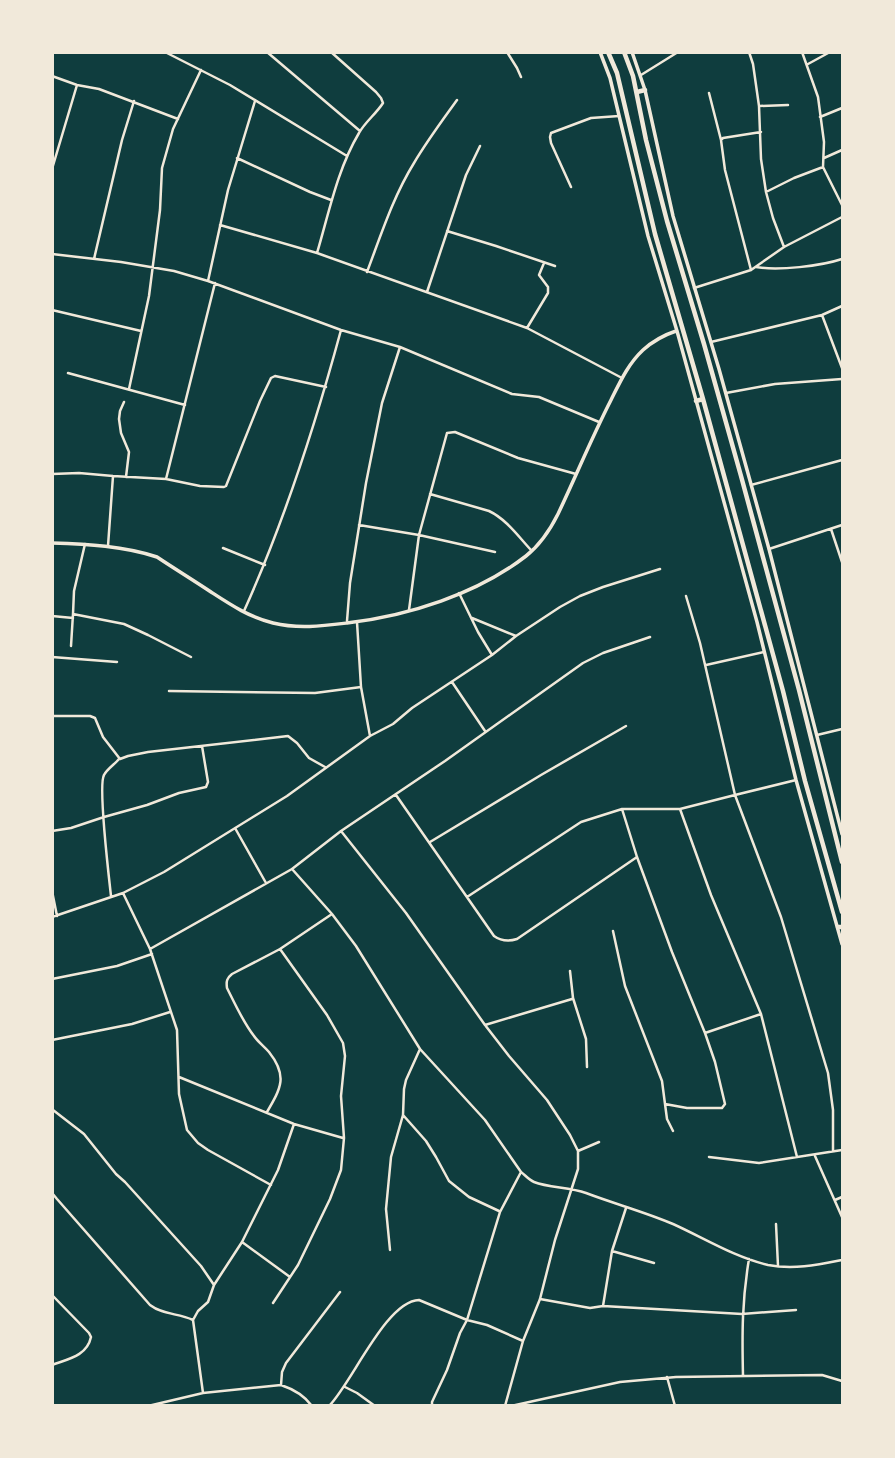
<svg xmlns="http://www.w3.org/2000/svg" width="895" height="1458" viewBox="0 0 895 1458" font-family="Jost,sans-serif">
  <style>
    .lines { fill: none; stroke-linecap: round; stroke-linejoin: round }
    .minor { stroke: #f1e9da; stroke-width: 2.5 }
    .tertiary { stroke: #f1e9da; stroke-width: 3.5 }
    .primary { stroke: #f1e9da; stroke-width: 4.5 }
  </style>
  <rect width="100%" height="100%" fill="#0f3d3e"/>
  <g class="lines">
    <path class="minor" d="M165,52L230,85L347,156
      M267,52L360,131
      M507,52L517,68L521,77
      M749,52L753,64L759,106L761,159L766,192L773,218L784,247
      M802,52L818,97L824,142L823,167L842,205
      M808,64L830,52
      M641,75L678,52
      M52,76L77,85L99,89L178,119
      M709,93L721,140L725,170L751,270
      M759,106L788,105
      M820,117L842,108
      M721,140L723,138L761,132
      M237,158L310,192L331,200
      M824,158L842,150
      M52,169L77,85
      M571,187L551,143L550,137L551,133L591,118L619,116
      M766,192L794,178L823,167
      M220,225L317,253L527,328L622,378
      M447,231L496,246L555,266
      M317,253C329,213 337,170 359,133C365,122 376,114 383,103L381,98L376,92L331,52
      M52,254L121,262L174,271L208,281L341,330L400,347L512,394L539,397L599,422
      M94,259L122,140L134,101
      M756,267C778,271 821,266 842,259
      M367,272C381,235 393,197 414,163C427,141 442,121 457,100
      M208,281L228,190L255,101
      M694,288L751,270L784,247L842,217
      M427,292L466,175L480,146
      M52,310L141,331
      M822,315L842,368
      M527,328L548,293V287L539,275L544,263
      M711,342L822,315L842,306
      M68,373L185,405
      M129,389L149,296L160,210L162,168L173,129L201,70
      M726,393L775,384L842,379
      M124,402L120,411L119,419L121,433L129,452L126,477
      M52,474L79,473L113,476L166,479L200,486L224,487L226,486L260,401L271,378L275,376L326,387
      M166,479L215,283
      M751,485L842,460
      M430,494L489,511C506,519 518,536 531,550
      M359,525L419,535L495,552
      M831,529L842,562
      M85,544L74,591L73,614L124,624L148,635L191,657
      M108,546L113,476
      M223,548L265,565
      M769,549L842,525
      M459,593L478,632L492,655
      M686,596L700,643L735,795L680,809L711,895L761,1014L797,1157
      M409,610L419,535L447,433L455,432L518,458L576,474
      M244,611C285,520 315,426 341,330
      M52,616L73,618
      M472,618L516,636
      M347,621L350,583L366,483L382,403L400,347
      M357,622L361,687L370,736
      M71,646L73,614
      M52,657L117,662
      M706,665L764,652
      M452,682L485,731
      M169,691L315,693L361,687
      M52,716H90L95,718L103,737L120,759L128,756L148,752L288,736L297,743L309,758L325,767
      M817,735L842,729
      M796,780L735,795L781,917L828,1073L833,1110V1151
      M396,795L494,936C501,941 508,942 517,939L637,857
      M235,828L266,883
      M52,831L71,828L104,817L147,805L179,793L206,787L208,782L202,746
      M341,831L406,913L485,1025L509,1056L547,1100L570,1135L578,1151V1169L555,1240L540,1299L523,1341L505,1406
      M430,842L541,775L626,726
      M292,869L332,914L356,946L420,1049L485,1120L521,1172C525,1175 529,1180 534,1182C549,1188 569,1187 586,1193C615,1204 645,1212 673,1224C704,1238 734,1257 768,1265C793,1270 817,1265 842,1260
      M52,891L57,916
      M123,893L150,949L177,1030L179,1094L187,1130L198,1143L208,1150L271,1185
      M111,896C109,878 98,785 104,775C107,769 115,764 119,759
      M467,897L581,822L622,809H680
      M52,917L123,893L164,872L287,796L370,736L393,724L412,708L492,655L516,636L560,607L580,596L603,587L660,569
      M613,931L625,986L662,1081L665,1104L687,1108H722L725,1104L715,1062L705,1033L672,952L637,857L622,809
      M150,949L292,869L341,831L445,761L583,663L603,653L650,637
      M570,971L573,998L586,1039L587,1067
      M52,979L117,966L152,954
      M485,1025L572,999
      M705,1033L761,1014
      M52,1040L132,1024L170,1012
      M179,1077L294,1124L343,1138
      M665,1104L667,1119L673,1131
      M53,1110L84,1134L116,1174L125,1182L201,1266L214,1285
      M267,1112C281,1088 288,1076 269,1052C264,1046 258,1042 254,1036C243,1022 235,1004 227,988C226,981 227,978 232,974L280,949L332,914
      M403,1115L426,1141L436,1157L449,1181L469,1197L499,1211
      M578,1151L599,1142
      M815,1156L842,1217
      M709,1157L759,1163L842,1150
      M52,1193L57,1199L150,1305C163,1315 178,1313 193,1320
      M835,1200L842,1197
      M776,1224L778,1266
      M242,1242L290,1277
      M390,1250L386,1209L391,1157L403,1115L404,1089L406,1080L420,1049
      M612,1251L654,1263
      M52,1295L89,1333L91,1337C87,1356 68,1359 52,1365
      M540,1299L590,1308L603,1306L742,1314L796,1310
      M273,1303L298,1265L330,1199L341,1170L344,1138L341,1096L345,1056L343,1043L327,1015L280,949
      M603,1306L612,1251L626,1208
      M743,1376C742,1334 742,1300 749,1259
      M667,1377L675,1406
      M281,1385L282,1372L286,1363L340,1292
      M345,1387L357,1393L375,1406
      M203,1393L193,1320L198,1311L208,1302L214,1285L242,1242L278,1170L294,1124
      M148,1406L203,1393L281,1385C293,1389 304,1395 312,1406
      M329,1406C352,1383 386,1301 419,1300L467,1320L487,1325L523,1341
      M432,1406V1402L447,1370L460,1333L467,1320L500,1212L521,1172
      M511,1406L620,1382L676,1377L822,1375L842,1381"/>
    <path class="tertiary" d="M600,52L610,78L648,236L677,331L757,622L796,780L842,944
      M632,52L645,90L673,216L719,369L769,549L842,834
      M52,543C87,544 124,546 157,557C175,569 193,580 211,592C231,605 249,617 273,623C298,629 322,626 347,623C408,616 477,594 526,556C540,545 550,530 558,514C576,476 592,437 611,400C620,382 628,364 643,350C653,341 664,335 676,331"/>
    <path class="primary" d="M608,52L617,73L655,234L703,399L783,691L805,781L842,912
      M624,52L633,76L646,140L667,221L704,344L741,476L799,690L842,862
      M637,92L645,90
      M696,401L703,399
      M838,927H842"/>
  </g>
  <rect width="895" height="1458" fill="none" stroke="#f1e9da" stroke-width="108"/>
</svg>
